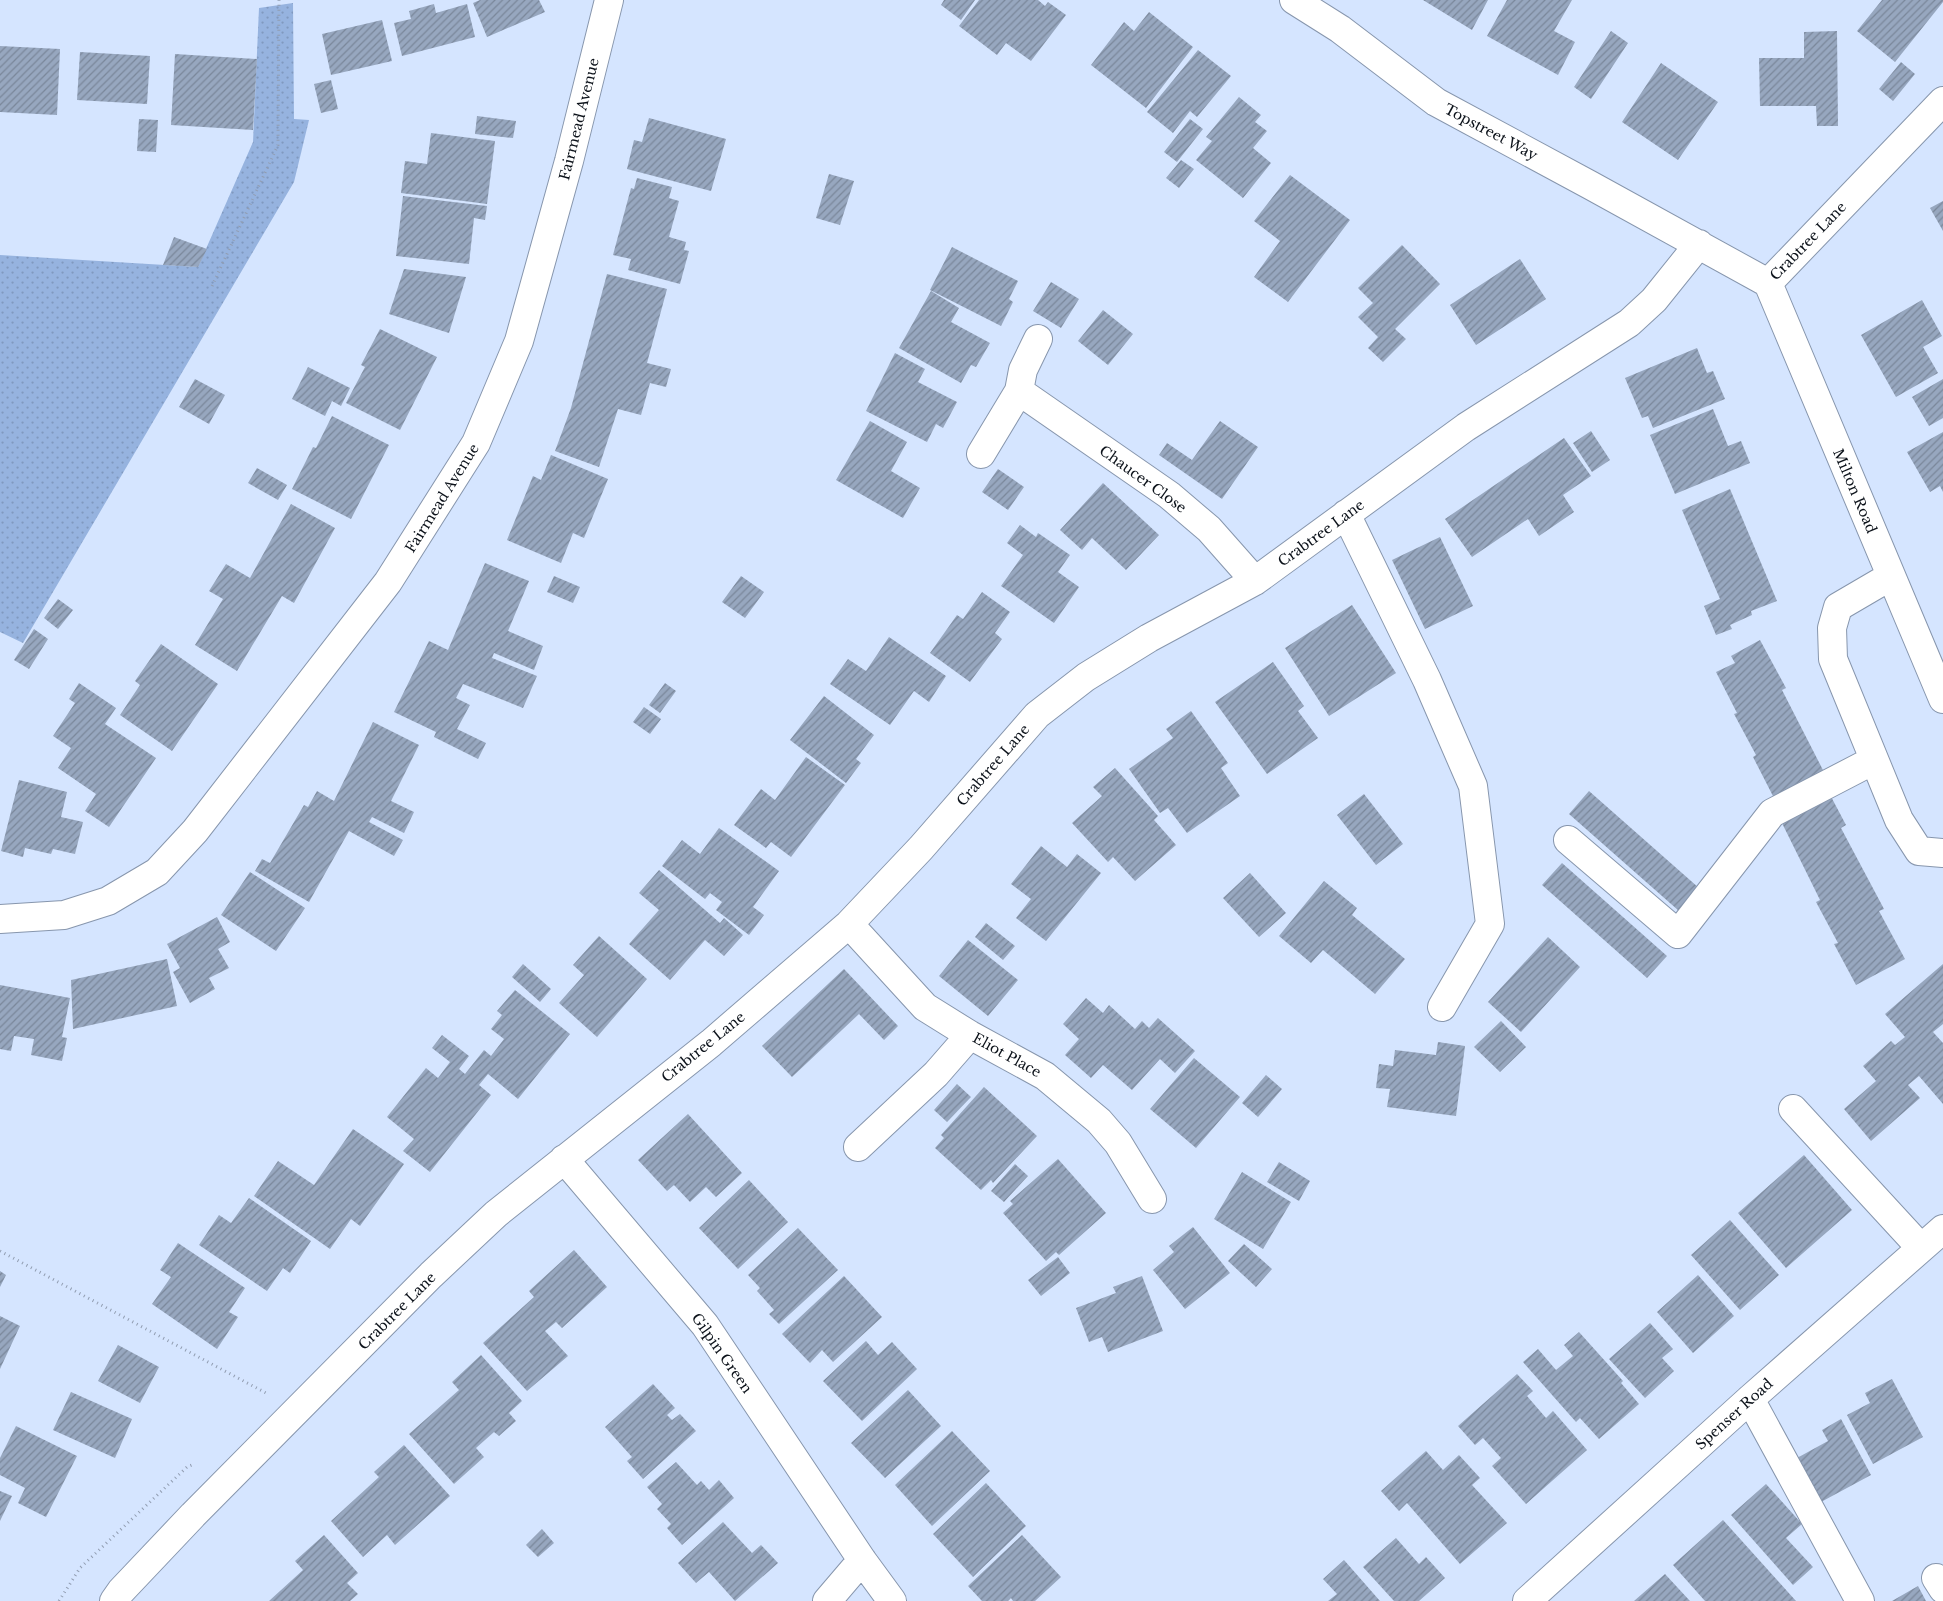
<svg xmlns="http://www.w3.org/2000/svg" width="1943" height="1601" viewBox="0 0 1943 1601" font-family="'Libre Baskerville',serif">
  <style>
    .garden { fill: url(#garden-dots) }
    .building { fill: url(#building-hatch) }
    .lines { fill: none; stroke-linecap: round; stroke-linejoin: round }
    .minor-casing { stroke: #8796ad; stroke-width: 30 }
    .path { stroke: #919db1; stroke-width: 3; stroke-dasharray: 1 4; stroke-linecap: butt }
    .minor { stroke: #fff; stroke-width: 28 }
    .labels { text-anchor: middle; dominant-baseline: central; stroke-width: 5; stroke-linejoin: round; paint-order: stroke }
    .street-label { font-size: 14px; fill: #0c121a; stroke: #fff }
  </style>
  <defs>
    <pattern id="garden-dots" width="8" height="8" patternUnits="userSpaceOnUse" patternTransform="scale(1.25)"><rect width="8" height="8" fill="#96b3df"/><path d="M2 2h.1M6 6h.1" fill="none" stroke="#8099bf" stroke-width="1.8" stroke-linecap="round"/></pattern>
    <pattern id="building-hatch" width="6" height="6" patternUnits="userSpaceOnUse" patternTransform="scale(1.25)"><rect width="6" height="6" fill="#97a7bf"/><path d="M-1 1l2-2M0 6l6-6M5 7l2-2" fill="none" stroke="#7a879a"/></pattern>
  </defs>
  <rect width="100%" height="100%" fill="#d5e5ff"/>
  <path class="garden" d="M293,3L294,119L309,120L294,182L23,643L0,632V255L198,267L253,142L259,8Z"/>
  <path class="building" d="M480,0H539L545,12L487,37L473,3Z
    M944,0H975L961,20L941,5Z
    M979,0H1038L1045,6L1048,2L1066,15L1031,61L1006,43L997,55L959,26Z
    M1423,0H1488L1472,30Z
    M1507,0H1572L1554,31L1575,42L1558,75L1487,36Z
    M1882,0H1943V2L1895,62L1857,31Z
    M434,4L436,13L467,4L475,37L402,56L394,23L411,19L409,11Z
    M1149,12L1193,47L1146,108L1091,65L1124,22L1134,31Z
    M382,20L392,61L331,75L322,34Z
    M1611,31L1628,43L1591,99L1574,87Z
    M1837,31L1838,126H1817L1816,106H1760L1759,58H1804V32Z
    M0,46L60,49L57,115L0,112Z
    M1198,50L1231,76L1197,117L1190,111L1173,133L1147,112Z
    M80,52L150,56L147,104L77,100Z
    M175,54L257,59L253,130L171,125Z
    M1901,62L1915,74L1893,101L1879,89Z
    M1661,63L1718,102L1678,160L1622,122Z
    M331,80L338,109L321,113L314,84Z
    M1239,97L1261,115L1255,122L1267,131L1253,148L1271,163L1243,198L1196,160L1212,141L1206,137Z
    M477,116L516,121L513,138L475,134Z
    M649,118L726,139L711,191L627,169L634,140L642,142Z
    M139,119L158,120L156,152L137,151Z
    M1190,119L1203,129L1177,162L1164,152Z
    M431,133L495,141L487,204L401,193L405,161L427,164Z
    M1181,160L1194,169L1179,188L1166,178Z
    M829,174L854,181L840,225L816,218Z
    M1290,175L1350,220L1288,302L1254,277L1280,241L1254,221Z
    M637,178L672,187L669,198L679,201L669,237L686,242L684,250L689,251L680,284L628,270L631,259L613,255L631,188L634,189Z
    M403,196L487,206L485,220L474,218L469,264L396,256Z
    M1943,201V231L1930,208Z
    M174,237L207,249L198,267L163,265Z
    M1402,245L1440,284L1395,329L1406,339L1383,362L1368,348L1378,337L1358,317L1373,303L1358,288Z
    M952,247L1018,281L1009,299L1013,302L1001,326L930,290Z
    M1520,259L1546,299L1476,345L1450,305Z
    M404,269L466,277L449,333L389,314Z
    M607,274L667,289L647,363L671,369L666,387L650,383L641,415L618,409L599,467L555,451L571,408Z
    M1051,282L1079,299L1061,328L1033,311Z
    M931,291L959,308L951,322L990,343L976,367L971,365L961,383L899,348Z
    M1922,300L1942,336L1923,347L1938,373L1896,397L1861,335Z
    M1103,310L1133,334L1108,365L1078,341Z
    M380,329L437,357L400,430L346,403L365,367L361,365Z
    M1697,348L1707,373L1713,371L1725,399L1653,428L1648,416L1642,418L1625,378Z
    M895,353L925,369L918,382L957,402L943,428L936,424L927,442L866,411Z
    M308,367L350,388L341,406L332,401L325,416L292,399Z
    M195,379L225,395L209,424L179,407Z
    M1943,379V418L1929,426L1912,397Z
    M1713,409L1728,446L1741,441L1750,463L1675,494L1650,435Z
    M332,416L389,445L351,519L292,489L313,447L316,448Z
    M870,421L907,442L891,471L920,488L903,518L836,480Z
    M1220,421L1258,447L1222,499L1159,455L1167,443L1192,460Z
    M1591,431L1610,460L1592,472L1573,443Z
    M1943,432V492L1940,486L1930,492L1907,452Z
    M1564,438L1591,476L1563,495L1574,512L1539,536L1528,519L1472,557L1445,519Z
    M551,455L608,479L584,538L573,533L561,563L507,540L533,476L541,480Z
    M257,468L287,485L278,500L248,483Z
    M998,469L1024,487L1008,510L982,492Z
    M1103,483L1159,535L1126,570L1092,538L1082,550L1060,530Z
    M1730,489L1777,601L1751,611L1752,615L1730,625L1732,629L1716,635L1704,606L1720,599L1682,510Z
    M291,504L335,528L294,603L282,596L237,671L195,645L223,599L209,591L226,564L250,578Z
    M1020,525L1036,537L1038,533L1070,555L1058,572L1079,587L1054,623L1001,586L1023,555L1007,543Z
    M1440,537L1473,606L1425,629L1392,560Z
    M485,563L529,581L508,631L543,646L534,670L494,653L492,658L537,676L523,708L463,684L456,698L470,705L457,729L486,743L478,759L434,737L436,732L394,712L429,641L448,650Z
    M554,576L580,587L573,603L547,592Z
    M741,576L764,592L745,618L722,602Z
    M982,592L1010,612L995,633L1002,639L970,682L930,653L957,615L963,619Z
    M58,599L73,610L58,629L44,618Z
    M1352,605L1396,673L1329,716L1285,648Z
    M34,629L48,639L29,669L14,660Z
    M889,637L946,676L929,702L914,691L890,725L830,684L848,659L866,671Z
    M1760,640L1786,688L1782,690L1824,772L1774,798L1753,757L1756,755L1734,714L1737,713L1716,672L1735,663L1731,656Z
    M161,644L218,684L172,751L120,715L140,685L135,681Z
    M1273,662L1304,706L1298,711L1318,738L1267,774L1215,702Z
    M79,683L116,708L105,724L156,758L109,827L85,811L96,794L58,768L71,748L53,736L75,703L69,699Z
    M665,683L676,691L660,713L649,705Z
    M824,696L874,735L856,759L861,763L846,783L790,740Z
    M644,707L661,719L650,734L633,722Z
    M1191,711L1228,763L1221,768L1240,796L1187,833L1168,808L1160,813L1129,769L1173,738L1166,729Z
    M373,722L419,745L391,801L414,812L404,833L372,817L369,822L403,840L394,856L349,831L309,902L255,871L262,859L270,863L304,805L308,807L317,791L334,801Z
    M806,757L845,785L791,857L771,842L766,848L734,825L761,789L775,800Z
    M1115,768L1158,816L1154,820L1176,845L1135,881L1113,857L1108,862L1072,823L1102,796L1093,787Z
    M19,780L67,792L61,817L83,822L75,854L53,849L51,854L25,848L23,857L1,851Z
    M1827,789L1846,825L1841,828L1884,909L1879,911L1905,959L1856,985L1834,944L1838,943L1816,902L1820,900L1778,815Z
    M1589,791L1699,888L1679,911L1569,814Z
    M1364,794L1403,844L1376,865L1337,815Z
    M719,828L779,871L753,907L764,915L749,935L716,910L722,902L710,893L705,899L662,866L682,840L700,854Z
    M1041,846L1067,867L1077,854L1101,873L1046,941L1016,918L1031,899L1011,884Z
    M1562,863L1667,956L1647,978L1542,885Z
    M659,870L720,923L724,918L743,935L724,956L705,940L670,980L629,944L659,910L639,893Z
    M250,872L305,908L276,951L221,915Z
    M1250,873L1286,913L1259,937L1223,898Z
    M1324,881L1357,908L1352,915L1405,959L1375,994L1323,950L1311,963L1279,936Z
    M217,917L230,942L218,949L229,968L209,978L215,989L190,1003L173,972L180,968L167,944Z
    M986,923L1015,946L1003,960L975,937Z
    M599,936L647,979L597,1037L559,1003L584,975L573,965Z
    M1548,937L1580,967L1521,1032L1488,1002Z
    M968,940L1018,980L988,1016L939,976Z
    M167,959L177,1006L73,1029L71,980Z
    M523,964L551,989L540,1002L512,977Z
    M1943,964V1024L1933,1032L1943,1043V1104L1919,1076L1908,1085L1920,1098L1871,1141L1844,1109L1876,1081L1863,1066L1891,1041L1895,1045L1905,1037L1885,1014Z
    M844,969L898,1026L884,1040L859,1014L792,1077L762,1046Z
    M0,985L70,998L62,1037L67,1038L62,1061L31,1055L34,1039L14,1036L11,1051L0,1049Z
    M515,990L570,1034L518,1099L488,1074L479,1085L491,1095L430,1172L403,1151L414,1139L387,1117L426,1068L438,1078L450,1062L432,1048L442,1035L469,1056L459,1069L465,1074L484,1050L491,1056L504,1039L491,1029L502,1015L497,1011Z
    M1086,998L1103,1013L1109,1005L1135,1029L1142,1021L1149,1028L1158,1018L1195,1051L1175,1073L1160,1059L1132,1090L1103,1065L1091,1078L1065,1055L1079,1039L1063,1024Z
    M1501,1021L1526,1047L1500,1072L1474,1047Z
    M1438,1042L1465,1046L1456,1116L1387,1107L1390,1089L1376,1088L1379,1064L1393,1066L1395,1050L1436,1055Z
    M1194,1058L1240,1097L1196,1148L1150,1109Z
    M1266,1075L1282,1089L1258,1117L1242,1103Z
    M957,1084L971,1097L947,1122L934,1110Z
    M984,1087L1037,1136L993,1183L991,1180L981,1190L935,1148L944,1138L941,1135Z
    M688,1114L742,1173L716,1197L706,1187L690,1202L674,1185L667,1191L638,1160Z
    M353,1129L404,1164L360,1226L351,1219L330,1249L254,1196L278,1161L314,1185Z
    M1804,1155L1852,1210L1786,1268L1738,1213Z
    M1058,1159L1106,1213L1059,1255L1056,1252L1046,1261L1003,1213L1013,1204L1010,1201Z
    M1279,1162L1310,1181L1299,1201L1267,1182Z
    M1015,1164L1028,1176L1004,1202L991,1191Z
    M1242,1172L1291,1202L1263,1249L1214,1219Z
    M749,1180L788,1222L738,1269L699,1228Z
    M249,1198L311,1241L290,1273L283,1268L267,1291L199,1245L219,1215L231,1223Z
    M1730,1220L1779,1275L1740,1310L1691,1255Z
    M1193,1227L1230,1273L1185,1309L1153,1270L1174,1252L1169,1246Z
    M798,1228L838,1270L779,1324L769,1314L774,1310L757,1291L760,1288L748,1275Z
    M178,1243L245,1288L229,1312L238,1317L217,1349L152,1304L171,1277L160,1270Z
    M1244,1244L1272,1269L1256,1287L1228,1261Z
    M574,1250L607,1287L562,1328L556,1322L545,1331L568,1356L527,1391L483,1343L534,1297L529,1291Z
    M1058,1257L1070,1273L1041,1296L1028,1280Z
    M0,1271L6,1275L0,1287Z
    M1698,1275L1734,1316L1693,1353L1657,1312Z
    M844,1276L882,1317L833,1362L822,1350L810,1363L782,1334Z
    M1142,1276L1163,1331L1108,1352L1102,1337L1089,1342L1076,1308L1116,1293L1113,1287Z
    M0,1316L20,1326L0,1369Z
    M1650,1323L1673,1349L1662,1358L1674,1371L1645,1398L1609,1359Z
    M1579,1332L1623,1381L1621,1383L1639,1404L1599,1439L1580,1418L1576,1422L1523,1362L1538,1349L1556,1370L1573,1356L1564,1345Z
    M866,1341L878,1355L892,1342L917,1369L862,1421L823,1381Z
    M118,1345L159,1367L140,1403L98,1381Z
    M481,1355L522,1401L509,1413L516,1421L499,1436L494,1432L476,1448L484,1457L454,1484L409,1434L459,1390L452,1382Z
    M1517,1374L1533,1391L1527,1396L1546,1418L1553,1411L1587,1450L1526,1504L1492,1466L1501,1458L1483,1438L1475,1445L1458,1426Z
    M1892,1379L1923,1437L1873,1464L1847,1415L1870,1403L1865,1393Z
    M653,1384L675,1408L667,1415L672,1420L680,1414L696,1431L643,1479L627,1461L632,1457L605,1427Z
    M908,1390L941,1426L885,1478L851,1443Z
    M71,1392L132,1419L115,1458L53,1430Z
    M1841,1419L1871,1475L1821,1502L1797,1458L1828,1441L1822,1430Z
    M16,1426L77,1456L46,1517L18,1503L25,1488L0,1475V1458Z
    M952,1431L990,1471L932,1526L895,1485Z
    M404,1445L450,1496L395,1545L387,1535L363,1557L331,1521L379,1477L374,1472Z
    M1426,1451L1443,1470L1459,1455L1480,1478L1472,1485L1507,1523L1460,1564L1407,1503L1399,1511L1381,1491Z
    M676,1462L697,1485L701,1481L709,1490L719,1480L734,1498L682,1545L667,1528L671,1524L657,1509L662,1504L647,1487Z
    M986,1483L1026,1526L973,1577L933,1534Z
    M1766,1484L1802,1524L1786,1538L1813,1567L1793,1585L1731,1515Z
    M0,1491L12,1496L0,1521Z
    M1723,1520L1796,1601H1705L1673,1565Z
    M723,1522L752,1553L761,1545L778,1563L735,1601L709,1572L696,1583L678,1563Z
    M542,1529L554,1543L538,1557L526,1545Z
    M324,1535L358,1573L347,1583L358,1594L350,1601H269L303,1570L295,1561Z
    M1022,1535L1061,1577L1035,1601H1013L1011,1598L1008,1601H982L968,1586Z
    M1396,1538L1419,1564L1426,1557L1445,1578L1419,1601H1394L1363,1567Z
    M1344,1560L1380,1601H1328L1337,1594L1323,1579Z
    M1665,1574L1690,1601H1634L1642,1594Z
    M1918,1586L1926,1601H1892Z"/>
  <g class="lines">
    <g class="minor-casing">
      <path id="minor" d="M1294,0L1340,29L1436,102L1590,185L1768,283
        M1768,283L1943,699
        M1768,283L1943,101
        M1019,391L1169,495L1209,529L1255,581
        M981,454L1019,391L1023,370L1038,339
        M1346,514L1427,680L1473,786L1490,924L1442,1007
        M1891,576L1838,607L1832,628L1833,659L1899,820L1919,851L1943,853
        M1568,840L1678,934L1772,813L1874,760
        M0,919L64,915L108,901L157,872L195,831L388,582L476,443L519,341L569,161L609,0
        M849,924L925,1007L970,1035L1045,1076L1099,1121L1118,1143L1152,1199
        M1793,1109L1921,1248
        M858,1147L936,1074L970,1035
        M564,1159L705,1325L862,1560L892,1601
        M1750,1399L1860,1601
        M1936,1578L1943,1589
        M114,1601L121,1591L193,1515L431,1275L496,1214L711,1043L849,924L921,848L1037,715L1086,677L1149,638L1255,581L1466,427L1629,323L1654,300L1699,244
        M827,1601L862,1560
        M1527,1601L1750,1399L1943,1229"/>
    </g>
    <path class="path" d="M212,286L278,145L279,0
      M0,1251L266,1393
      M59,1601L80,1568L187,1467L194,1464"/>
    <use href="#minor" class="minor"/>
  </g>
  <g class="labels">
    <g class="street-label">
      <text transform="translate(579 119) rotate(-76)">Fairmead Avenue</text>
      <text transform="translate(1491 132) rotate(28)">Topstreet Way</text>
      <text transform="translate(1808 241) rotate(-46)">Crabtree Lane</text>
      <text transform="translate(1143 479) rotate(36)">Chaucer Close</text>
      <text transform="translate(1855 491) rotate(67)">Milton Road</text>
      <text transform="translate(442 498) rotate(-58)">Fairmead Avenue</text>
      <text transform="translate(1321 533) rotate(-36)">Crabtree Lane</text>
      <text transform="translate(993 765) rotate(-49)">Crabtree Lane</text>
      <text transform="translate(703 1047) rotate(-39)">Crabtree Lane</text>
      <text transform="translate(1007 1055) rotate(29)">Eliot Place</text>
      <text transform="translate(397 1311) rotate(-45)">Crabtree Lane</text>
      <text transform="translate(722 1353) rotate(55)">Gilpin Green</text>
      <text transform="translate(1734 1414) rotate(-42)">Spenser Road</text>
    </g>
  </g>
</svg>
